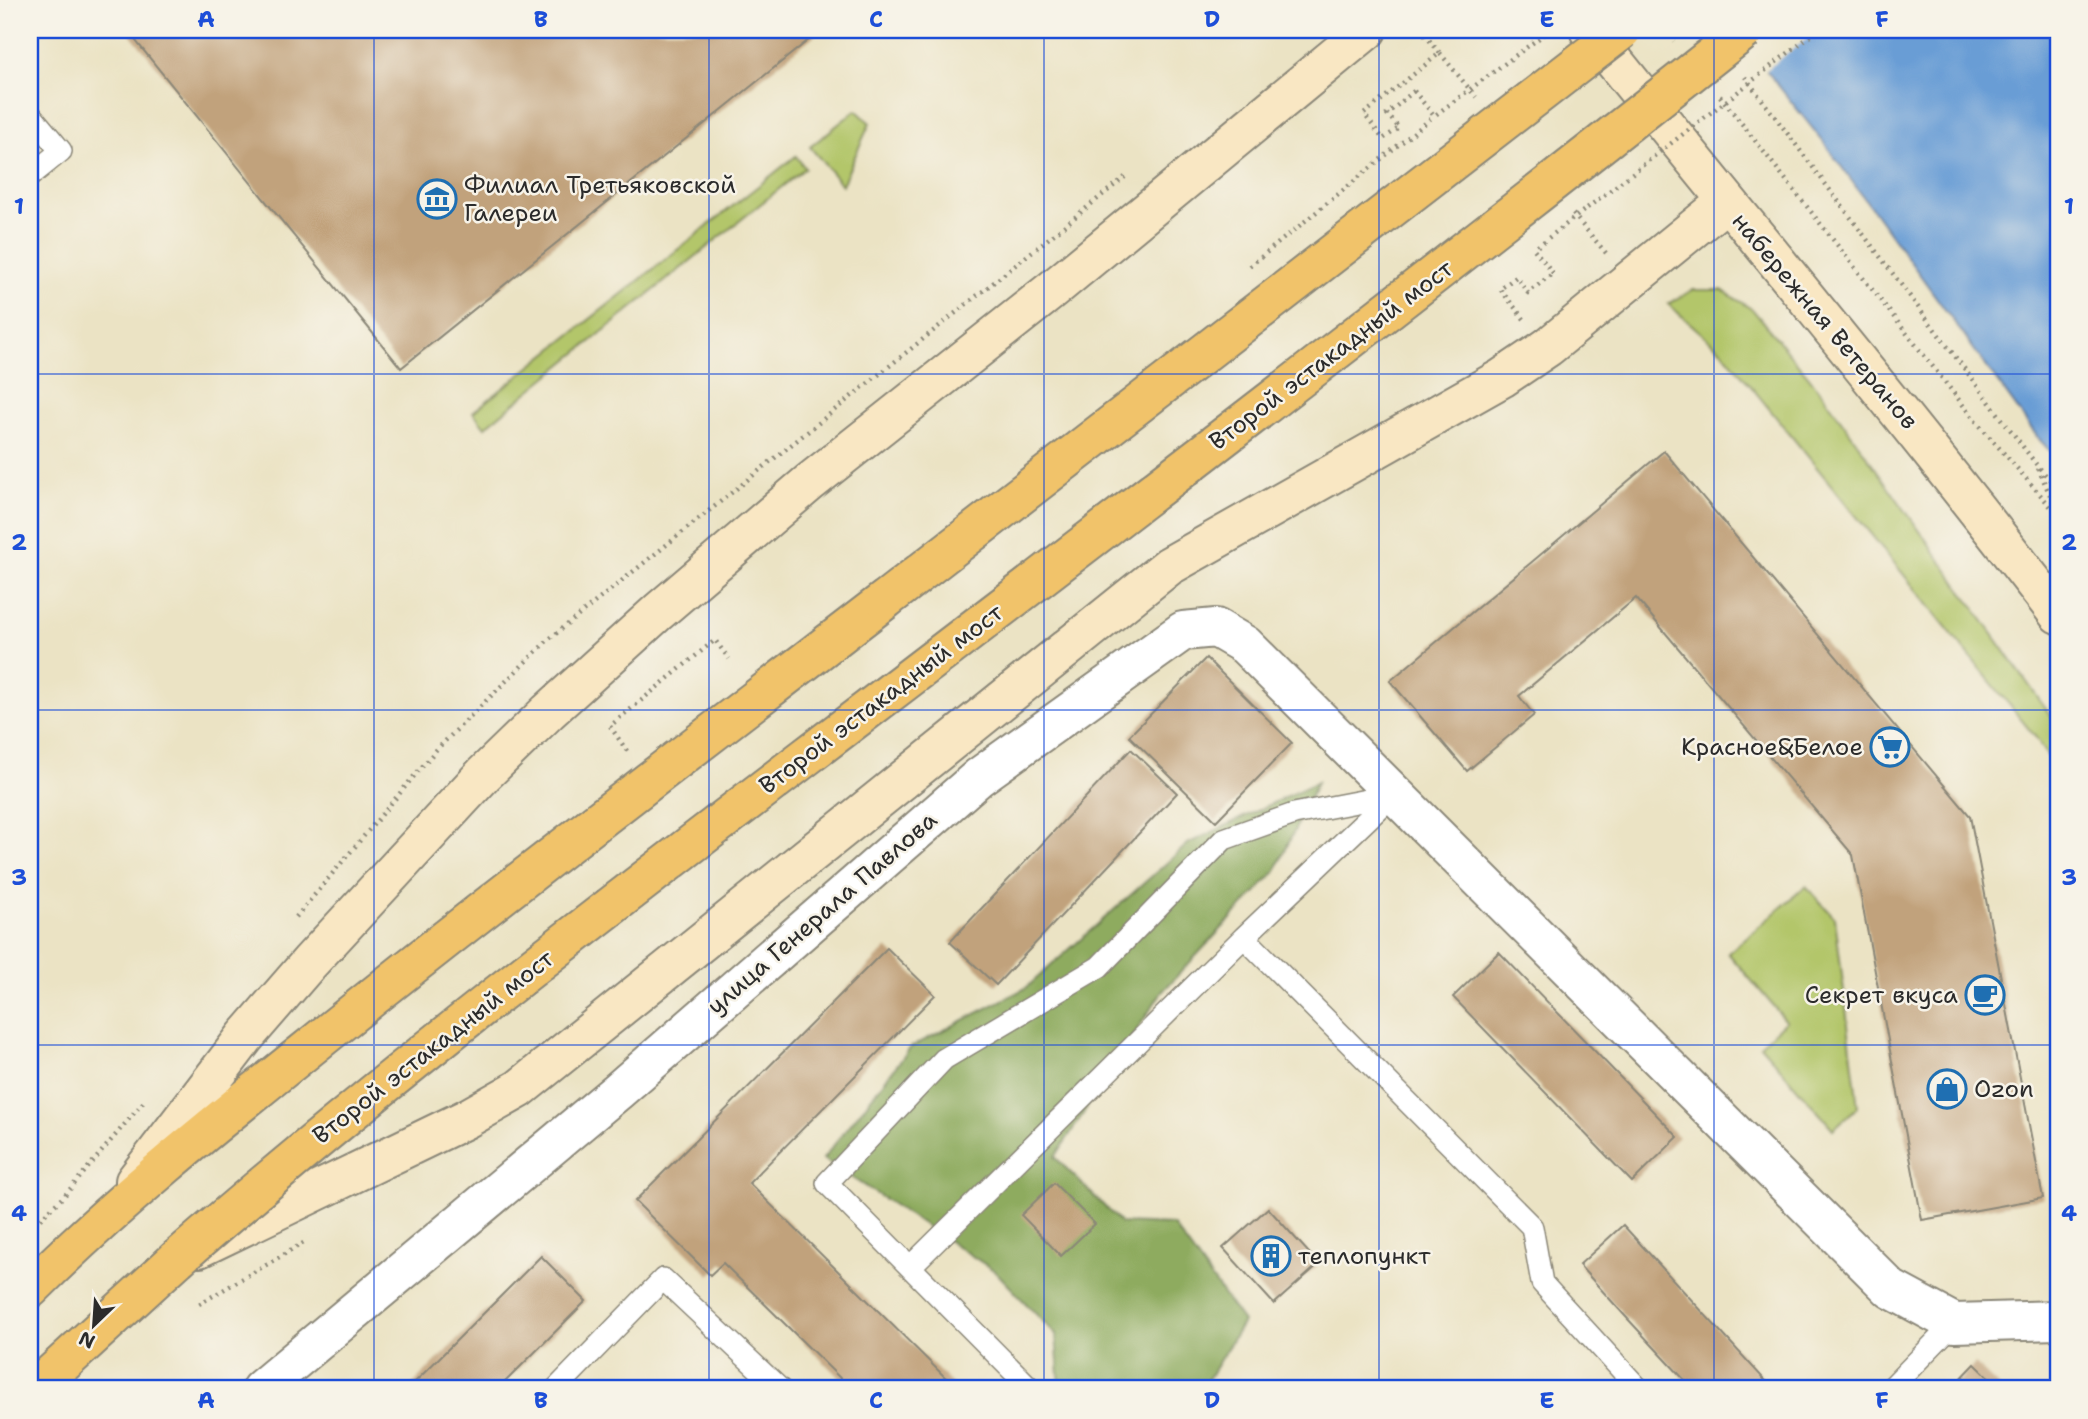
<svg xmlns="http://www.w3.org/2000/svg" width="2088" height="1419" viewBox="0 0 2088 1419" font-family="'Shantell Sans',sans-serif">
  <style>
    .green { fill: #b3c66a; stroke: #6f784a; stroke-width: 2 }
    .forest { fill: #8eab5e; stroke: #5c6b44; stroke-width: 2 }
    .water { fill: #699dd5; stroke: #4a6480; stroke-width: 2 }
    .pier { fill: #ebe3c4 }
    .building { fill: #c1a27b }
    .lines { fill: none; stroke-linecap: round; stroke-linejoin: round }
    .service-casing { stroke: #8b8778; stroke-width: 24 }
    .tertiary-casing { stroke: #8b8778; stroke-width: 42 }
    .secondary-casing { stroke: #8b8778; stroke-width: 42 }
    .primary-casing { stroke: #8b8778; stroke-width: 42 }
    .path { stroke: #8b8778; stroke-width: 4.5; stroke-dasharray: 2 5; stroke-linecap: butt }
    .service { stroke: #fff; stroke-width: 21 }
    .tertiary { stroke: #fff; stroke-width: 38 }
    .secondary { stroke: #f9e7c3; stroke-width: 38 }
    .primary { stroke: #f1c36a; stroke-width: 38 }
    .primary-bridge-casing { stroke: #8b8778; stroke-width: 42; stroke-linecap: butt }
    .path-bridge { stroke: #8b8778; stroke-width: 4.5; stroke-dasharray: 2 5; stroke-linecap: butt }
    .primary-bridge { stroke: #f1c36a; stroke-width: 38 }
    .grid { fill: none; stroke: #1d4ed8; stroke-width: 2; stroke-opacity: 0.55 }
    .labels { text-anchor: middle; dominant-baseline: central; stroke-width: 5; stroke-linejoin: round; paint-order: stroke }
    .poi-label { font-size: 24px; fill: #2b2b2b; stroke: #f7f3e8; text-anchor: start }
    .street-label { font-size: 24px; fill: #2b2b2b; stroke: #f7f3e8 }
    .neatline { fill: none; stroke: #1d4ed8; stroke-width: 2.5 }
    .grid-label { font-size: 23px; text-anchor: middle; font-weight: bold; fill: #1d4ed8 }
  </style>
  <rect width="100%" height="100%" fill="#f7f3e8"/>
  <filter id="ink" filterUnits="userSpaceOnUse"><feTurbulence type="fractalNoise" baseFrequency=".0143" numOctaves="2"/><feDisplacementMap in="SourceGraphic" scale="14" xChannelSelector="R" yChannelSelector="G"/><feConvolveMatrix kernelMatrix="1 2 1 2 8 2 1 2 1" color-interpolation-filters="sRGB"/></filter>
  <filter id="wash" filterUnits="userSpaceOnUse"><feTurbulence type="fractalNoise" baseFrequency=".00686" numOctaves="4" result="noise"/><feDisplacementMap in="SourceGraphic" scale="28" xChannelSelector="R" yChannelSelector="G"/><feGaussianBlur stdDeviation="1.57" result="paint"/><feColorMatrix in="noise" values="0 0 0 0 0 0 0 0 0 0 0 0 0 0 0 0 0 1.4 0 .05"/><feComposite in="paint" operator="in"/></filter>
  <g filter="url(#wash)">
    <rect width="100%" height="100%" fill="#ebe3c4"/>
    <path class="green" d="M856,110L870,123L842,185L810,147Z
      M796,156L805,168L485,427L473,412Z
      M1693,290H1722L1753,310L1822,393L2058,726V772L2037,739L1724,353L1668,304Z
      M1806,886L1835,918L1858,1107L1833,1129L1760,1045L1786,1021L1728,953Z"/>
    <path class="forest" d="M1317,782L1275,872L1161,993L1055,1157L1121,1223L1173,1225L1243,1322L1202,1389H1060L1056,1335L995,1271L823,1159L911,1047L1026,988L1189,843Z"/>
    <path class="water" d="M1734,30H2058V460L2039,439L1825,144Z"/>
    <path class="pier" d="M1731,30H1818L1764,72Z"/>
    <g id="blocks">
      <path class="building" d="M127,30H821L401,368Z
        M1664,451L1970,816L2043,1198L1922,1220L1853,855L1636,598L1519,696L1534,715L1467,771L1390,681Z
        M1206,658L1292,743L1216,821L1129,736Z
        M1131,749L1177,793L996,985L950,942Z
        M887,948L935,995L749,1183L957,1389H851L723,1263L710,1275L635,1201Z
        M1499,952L1678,1137L1632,1182L1453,997Z
        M1054,1183L1095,1224L1061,1256L1021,1215Z
        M1268,1208L1319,1264L1274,1304L1223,1248Z
        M1623,1225L1773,1389H1693L1626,1317L1579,1265Z
        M541,1256L586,1301L498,1389H408Z
        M1975,1364L2001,1389H1951Z"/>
    </g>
  </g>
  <g filter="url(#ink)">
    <use href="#blocks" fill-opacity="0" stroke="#8b8778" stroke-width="2"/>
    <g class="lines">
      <g class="service-casing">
        <path id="service" d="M30,114L61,151L30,176
          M1244,937L1392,796
          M910,1267L827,1183L944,1059L1099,967L1224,839L1294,814L1393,795
          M556,1389L663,1279L780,1389
          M1031,1389L910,1267L1244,937L1532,1227L1542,1283L1639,1389
          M1890,1389L1954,1323"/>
      </g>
      <g class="tertiary-casing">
        <path id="tertiary" d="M261,1389L619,1090L979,777L1183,631L1216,628L1245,645L1891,1289L1954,1323L2058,1320"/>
      </g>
      <g class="secondary-casing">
        <path id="secondary" d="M1589,30C1745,225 1906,416 2058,614
          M135,1181L245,1037L310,962L484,774L548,712L658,612L810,482L1052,290L1367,30
          M199,1248L466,1119L519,1089L1169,566L1502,378L1548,347L1726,202"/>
      </g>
      <g class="primary-casing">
        <path id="primary" d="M30,1289C129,1190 240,1104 349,1016C525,875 706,738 885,600
          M35,1389L177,1259"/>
      </g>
      <path class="path" d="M1665,30L1674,41
        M1440,53L1476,97
        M1745,77L2036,464L2058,489
        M1414,91L1387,114L1399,128L1383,139L1364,114L1440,53L1421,30
        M1720,96L1974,419L2058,515
        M1573,214L1606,253
        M1250,266L1434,116
        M1524,319L1500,289L1516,277L1528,293L1553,273
        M2038,468L2057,511
        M627,751L610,726L715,640L729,659
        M296,917L436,750L548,640L1125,177
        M30,1229L65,1195L146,1099
        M199,1304L307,1241"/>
      <use href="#service" class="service"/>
      <use href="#tertiary" class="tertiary"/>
      <use href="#secondary" class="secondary"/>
      <use href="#primary" class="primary"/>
      <g class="primary-bridge-casing">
        <path id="primary-bridge" d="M885,600L1622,30
          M177,1259C398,1066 633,889 866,711C1161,486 1455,261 1745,30"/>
      </g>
      <path class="path-bridge" d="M1414,91L1434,116L1550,30
        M1553,273L1534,249L1818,30"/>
      <use href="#primary-bridge" class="primary-bridge"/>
    </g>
  </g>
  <path class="grid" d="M374,30V1389M709,30V1389M1044,30V1389M1379,30V1389M1714,30V1389M30,374H2058M30,710H2058M30,1045H2058"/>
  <defs>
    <g id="museum-ring" transform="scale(2.0125)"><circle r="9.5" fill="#f7f3e8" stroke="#1f6fb2" stroke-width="1.5"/><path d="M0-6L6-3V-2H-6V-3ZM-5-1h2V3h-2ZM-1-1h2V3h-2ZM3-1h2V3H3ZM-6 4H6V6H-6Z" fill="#1f6fb2"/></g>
    <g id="supermarket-ring" transform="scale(2.0125)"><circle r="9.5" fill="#f7f3e8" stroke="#1f6fb2" stroke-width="1.5"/><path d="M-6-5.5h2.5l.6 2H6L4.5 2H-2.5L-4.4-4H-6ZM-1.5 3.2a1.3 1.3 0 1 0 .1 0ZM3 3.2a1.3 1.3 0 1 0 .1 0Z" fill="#1f6fb2"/></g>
    <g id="cafe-ring" transform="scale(2.0125)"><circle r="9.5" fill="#f7f3e8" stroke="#1f6fb2" stroke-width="1.5"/><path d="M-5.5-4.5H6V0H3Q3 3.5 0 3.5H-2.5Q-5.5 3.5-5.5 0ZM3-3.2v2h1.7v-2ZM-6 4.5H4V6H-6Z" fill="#1f6fb2"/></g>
    <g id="shop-ring" transform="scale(2.0125)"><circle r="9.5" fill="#f7f3e8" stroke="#1f6fb2" stroke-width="1.5"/><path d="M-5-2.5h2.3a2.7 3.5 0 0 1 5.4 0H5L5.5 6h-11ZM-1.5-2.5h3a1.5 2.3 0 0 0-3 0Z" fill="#1f6fb2"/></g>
    <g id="building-ring" transform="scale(2.0125)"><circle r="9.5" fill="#f7f3e8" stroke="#1f6fb2" stroke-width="1.5"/><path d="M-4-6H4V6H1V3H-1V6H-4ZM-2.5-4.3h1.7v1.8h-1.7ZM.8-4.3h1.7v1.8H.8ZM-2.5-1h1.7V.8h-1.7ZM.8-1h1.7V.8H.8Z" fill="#1f6fb2"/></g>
  </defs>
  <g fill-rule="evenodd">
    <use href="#museum-ring" x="437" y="199"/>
    <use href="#supermarket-ring" x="1890" y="747"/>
    <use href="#cafe-ring" x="1985" y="995"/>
    <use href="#shop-ring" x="1947" y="1089"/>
    <use href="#building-ring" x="1271" y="1256"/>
  </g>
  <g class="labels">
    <g class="poi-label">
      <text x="464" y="185">Филиал Третьяковской<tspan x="464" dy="28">Галереи</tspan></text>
      <text x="1863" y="747" text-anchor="end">Красное&amp;Белое</text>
      <text x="1958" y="995" text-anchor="end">Секрет вкуса</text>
      <text x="1974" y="1089">Ozon</text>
      <text x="1298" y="1256">теплопункт</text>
    </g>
    <g class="street-label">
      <text transform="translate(1825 321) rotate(50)">набережная Ветеранов</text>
      <text transform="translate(1331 355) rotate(-37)">Второй эстакадный мост</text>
      <text transform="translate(881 699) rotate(-37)">Второй эстакадный мост</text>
      <text transform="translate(822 913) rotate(-41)">улица Генерала Павлова</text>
      <text transform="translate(433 1047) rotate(-38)">Второй эстакадный мост</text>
    </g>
  </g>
  <rect width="2088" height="1419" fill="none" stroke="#f7f3e8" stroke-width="77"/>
  <g transform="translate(94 1325) rotate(205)" stroke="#f7f3e8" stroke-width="5" paint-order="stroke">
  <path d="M0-5L12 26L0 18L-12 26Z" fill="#2b2b2b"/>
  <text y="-10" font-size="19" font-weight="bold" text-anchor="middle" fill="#2b2b2b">N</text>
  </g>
  <rect x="38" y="38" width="2012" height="1342" class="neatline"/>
  <g class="grid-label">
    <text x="206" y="27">A</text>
    <text x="541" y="27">B</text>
    <text x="876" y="27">C</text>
    <text x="1212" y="27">D</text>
    <text x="1547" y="27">E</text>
    <text x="1882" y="27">F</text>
    <text x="19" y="214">1</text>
    <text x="2069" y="214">1</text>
    <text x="19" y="550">2</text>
    <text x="2069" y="550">2</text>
    <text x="19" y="885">3</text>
    <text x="2069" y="885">3</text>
    <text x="19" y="1221">4</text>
    <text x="2069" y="1221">4</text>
    <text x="206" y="1408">A</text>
    <text x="541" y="1408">B</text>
    <text x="876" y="1408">C</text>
    <text x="1212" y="1408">D</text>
    <text x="1547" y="1408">E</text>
    <text x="1882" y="1408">F</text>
  </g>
</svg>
